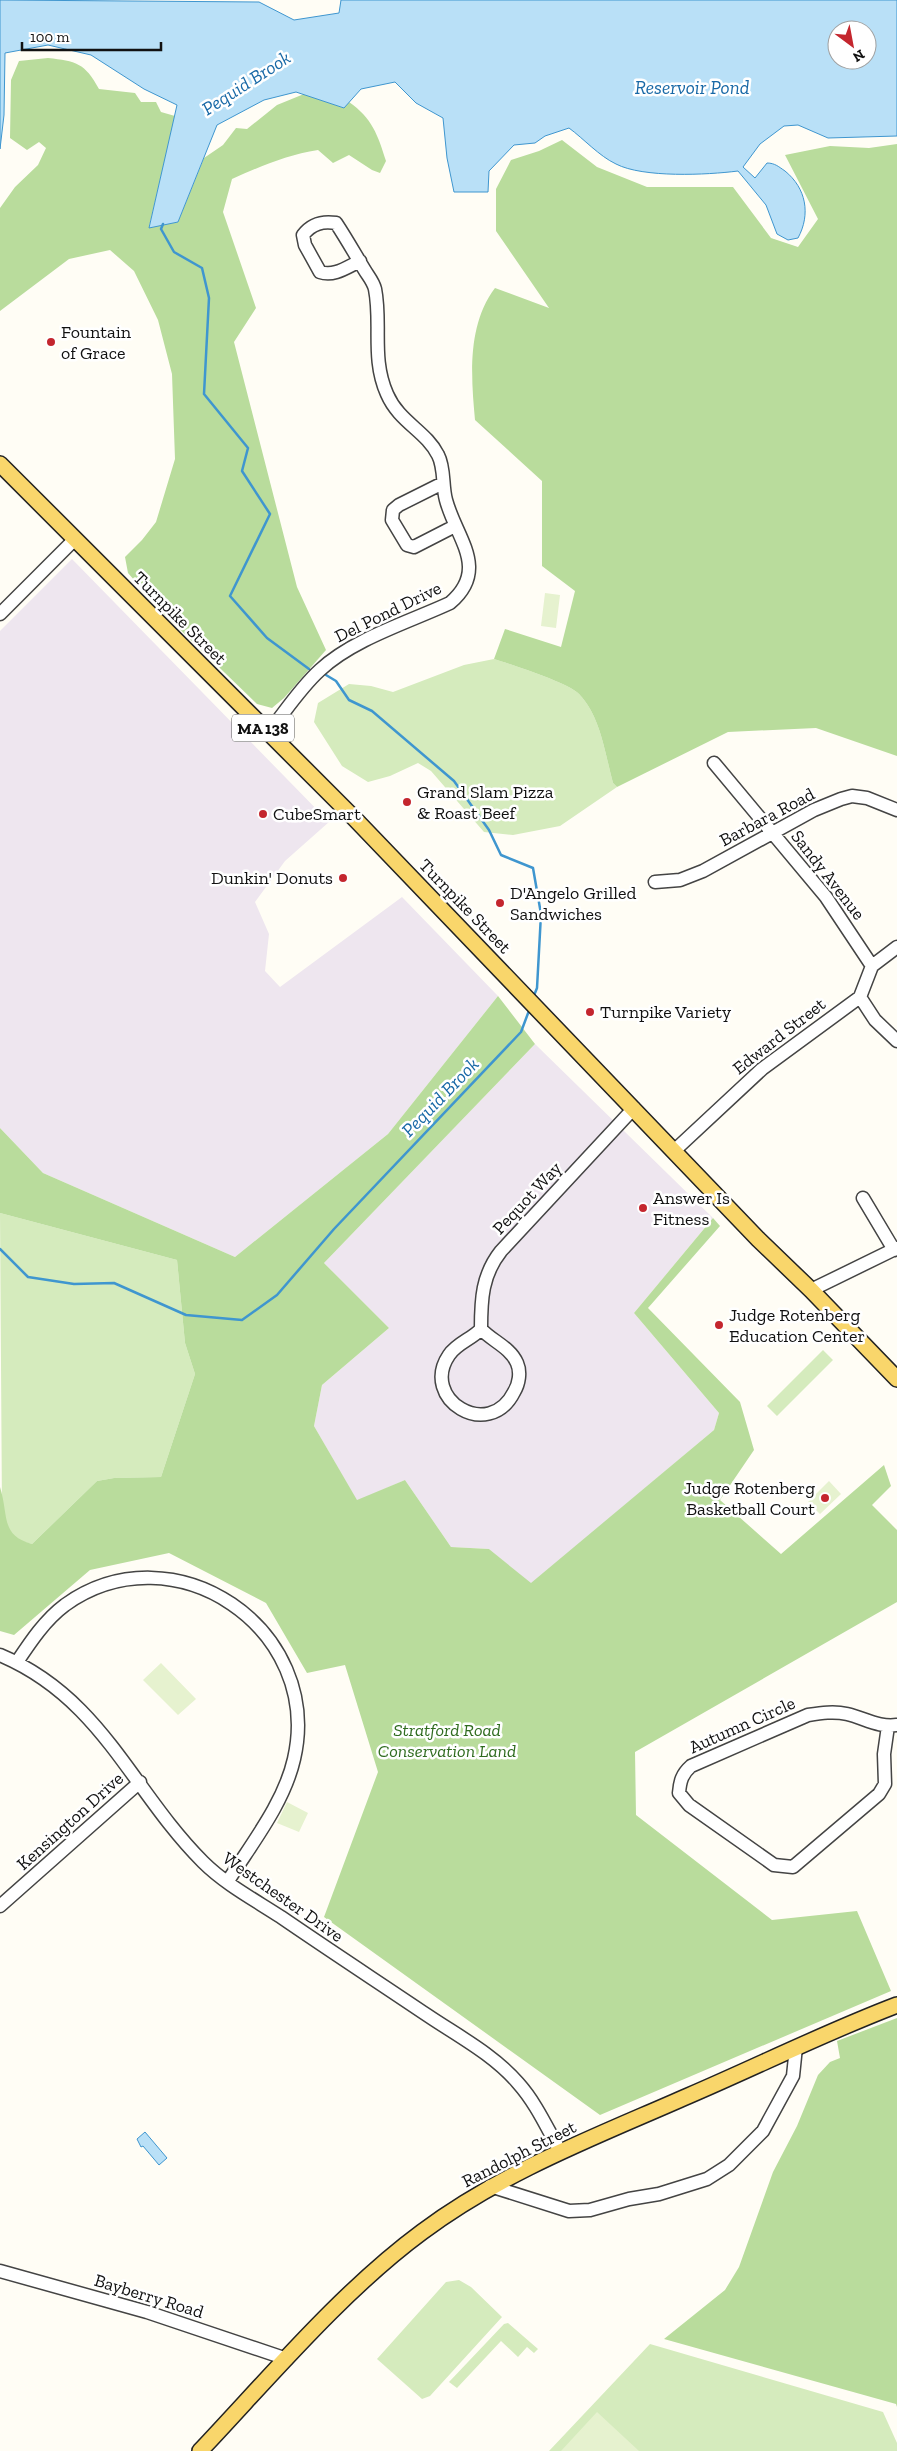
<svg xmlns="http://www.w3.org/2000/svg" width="897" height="2451" viewBox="0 0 897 2451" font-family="'Zilla Slab',serif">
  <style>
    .industrial { fill: #eee6ef }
    .green { fill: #d5ebbd }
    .forest { fill: #b9dc9c }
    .pitch { fill: #e6f2cf }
    .water { fill: #b9e0f7; stroke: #3f96cf; fill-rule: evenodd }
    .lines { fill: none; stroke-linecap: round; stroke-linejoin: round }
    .stream { stroke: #3f96cf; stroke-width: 2.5 }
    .minor-casing { stroke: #444; stroke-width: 15 }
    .major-casing { stroke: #222; stroke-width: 18 }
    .minor { stroke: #fff; stroke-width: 12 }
    .major { stroke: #f9d66b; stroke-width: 15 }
    .poi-dot { fill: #c4262e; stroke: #fff; stroke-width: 2 }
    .labels { text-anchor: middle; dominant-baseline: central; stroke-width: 5; stroke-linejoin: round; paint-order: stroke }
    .shield { fill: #fff; stroke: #585858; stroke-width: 1 }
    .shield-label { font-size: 16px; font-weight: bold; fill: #111 }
    .poi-label { font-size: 18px; fill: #111; stroke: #fff; text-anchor: start }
    .street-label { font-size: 18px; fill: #111; stroke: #fff }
    .park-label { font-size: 18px; font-style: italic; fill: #2f6b1f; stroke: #fff }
    .water-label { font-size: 19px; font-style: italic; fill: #1768a6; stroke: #fff }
  </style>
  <rect width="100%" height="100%" fill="#fffdf5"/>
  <path class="industrial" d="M72,559L329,822L285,861L255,902L269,934L265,971L280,987L402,897L498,996L388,1134L235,1257L43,1173L0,1128V631Z
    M535,1044L713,1218L634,1313L719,1413L714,1430L531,1584L489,1549L451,1547L405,1480L357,1501L314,1426L322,1385L389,1328L324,1263Z"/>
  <path class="green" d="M494,659C510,664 569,683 579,694C601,717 605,754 613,783L617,787L560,826L513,835L484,832L431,771L418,763L390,776L368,782L342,766L314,722L318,703L349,684L371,686L393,692L464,665Z
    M0,1213L177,1260L185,1343L195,1374L161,1477L114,1478L97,1481L32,1544C10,1539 6,1534 2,1512Z
    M823,1350L833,1360L777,1416L767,1406Z
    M459,2280L471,2287L502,2317L430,2396L422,2399L377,2359L446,2282Z
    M508,2323L538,2349L534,2353L527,2347L518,2357L501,2341L457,2388L449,2382L504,2324Z
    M650,2344L883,2412L897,2443V2451H549Z"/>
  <path class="forest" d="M48,58C76,61 85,63 99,89L135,93L141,102H156L161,112L175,116L149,227L178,222L204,158L223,145L236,128L247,129L277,105L304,94L344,108L349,102C372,118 378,135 386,161L380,173L372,170L349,155L333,163L318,150C287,155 261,166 232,179L223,212L256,308L234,342L297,587L326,650L284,698L272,708L257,704L162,612L128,573L125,557L142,540L156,522L175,459L172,374L158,320L134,271L110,250L69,259L0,311V208L15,187L38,165L46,148L39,142L27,150L10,138L11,80L19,61Z
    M562,140L597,167L647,187H733L771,238L798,247L818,219L785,155L830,146L869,148L897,144V756L816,728L728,732L617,787L613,783C605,754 601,717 579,694C569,683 510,664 494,659L505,629L561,647L575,591L542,566V481L475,420C471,377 467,325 495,288L549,308L496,231V189L511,160L539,151Z
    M498,996L535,1044L324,1263L389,1328L322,1385L314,1426L357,1500L405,1480L451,1547L489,1549L531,1583L714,1430L719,1413L634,1313L713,1218L720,1226L648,1308L740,1402L754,1450L720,1500L781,1554L884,1465L891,1486L872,1505L897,1530V1602L635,1752L636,1815L772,1920L857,1911L891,1991L600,2115L324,1917L378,1772L345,1665L307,1673L266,1603L169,1553L90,1570L14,1635L0,1631V1487C9,1516 0,1535 32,1544L97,1481L114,1478L161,1477L195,1374L185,1343L177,1260L0,1213V1128L43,1173L235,1257L388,1134Z
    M897,2018V2407L896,2404L664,2339L725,2290L739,2267L773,2172L797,2126L818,2075L830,2062L840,2058L837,2041Z"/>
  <path class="pitch" d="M545,593L560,595L556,628L541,626Z
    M829,1481L841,1494L820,1514L808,1502Z
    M161,1663L196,1699L178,1715L143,1680Z
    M287,1802L308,1813L299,1832L277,1823Z
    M597,2412L639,2451H561Z"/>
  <path class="water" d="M0,0L259,2L294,20L339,13L341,0H897V136L828,138L798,125L784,126L760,144L743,167L755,178L767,163C775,163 779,167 785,171C806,188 811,214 798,238L788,240L777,234L766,205L738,171C707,175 643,178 616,164C599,156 584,139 569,128L545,136L535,143L514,145L489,171L488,192H454L447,158L443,118L416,103L395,82L361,89L344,108L296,92L264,100L217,125L178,222L149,228L177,105L144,89L91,55L48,45L5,53L4,115L0,149ZM837,30H867V60H837Z
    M145,2132L167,2158L159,2165L143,2146L141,2147L137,2139Z"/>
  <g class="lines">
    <path class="stream" d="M163,224L161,229L174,252L202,268L209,298L204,394L248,448L242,471L270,514L230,596L267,638L309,669
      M326,675L336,681L349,700L372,711L454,781L489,830L501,855L533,868L541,914L537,988L533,998
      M0,1249L28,1277L74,1284L114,1283L186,1315L242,1320L277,1295L334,1229L521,1032L530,1008"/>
    <g class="minor-casing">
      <path id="minor" d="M443,483L399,505L393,510L392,520L407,545L414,547L455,526
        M0,614L75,539
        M268,733C285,712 300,688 320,670C353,639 409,622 450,603C490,569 456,538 446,500C442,486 445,468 438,455C426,431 399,422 387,394C371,358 382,324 375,289C373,281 368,276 364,269C355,254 346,238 336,223C323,221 312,223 303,235L305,245L320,272C334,277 347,267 360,261
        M714,763L826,897L872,966
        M655,882L680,880L703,871L814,810L841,799L852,796L867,798L897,810
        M860,997L875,1020L897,1041
        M675,1150L762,1069L860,997L872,966L897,947
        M863,1198L894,1250
        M811,1290L897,1248
        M481,1329C492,1341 510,1347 517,1363C521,1372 519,1384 514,1392C489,1442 419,1399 449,1355C457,1343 472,1339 481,1329C481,1299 482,1275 501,1251L634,1108
        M0,1655C102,1698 131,1790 203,1862C225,1884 255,1900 281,1917C329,1950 378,1982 427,2015C458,2036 493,2054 518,2083C536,2103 547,2128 560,2151
        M17,1662C31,1641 45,1620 65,1605C174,1527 324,1629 294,1759C284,1803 252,1843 228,1881
        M888,1726L884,1754L885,1784L879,1794L793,1867L774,1865L689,1805L679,1793C680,1781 682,1774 691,1766L808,1715C821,1713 834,1711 847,1714C864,1718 880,1728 897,1725
        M0,1906L140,1782
        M490,2186L569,2211L590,2210L629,2199L659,2194L707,2179L729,2165L763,2131L793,2076L796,2047
        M0,2271L147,2312L287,2359"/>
    </g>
    <g class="major-casing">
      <path id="major" d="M0,464L355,819L758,1239L811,1290L897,1379
        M200,2451C269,2378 342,2291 422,2232C504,2171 595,2137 688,2096C758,2066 826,2032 897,2005"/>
    </g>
    <use href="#minor" class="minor"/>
    <use href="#major" class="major"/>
  </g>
  <g class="poi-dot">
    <circle cx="51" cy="342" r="5"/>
    <circle cx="407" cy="802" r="5"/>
    <circle cx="263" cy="814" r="5"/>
    <circle cx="343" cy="878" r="5"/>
    <circle cx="500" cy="903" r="5"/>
    <circle cx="590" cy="1012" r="5"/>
    <circle cx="643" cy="1208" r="5"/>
    <circle cx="719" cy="1325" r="5"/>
    <circle cx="825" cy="1498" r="5"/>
  </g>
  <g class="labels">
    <rect class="shield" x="232" y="714.5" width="62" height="27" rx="4"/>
    <g class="shield-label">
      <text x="263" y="728">MA 138</text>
    </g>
    <g class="poi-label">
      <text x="61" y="332">Fountain<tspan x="61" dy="21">of Grace</tspan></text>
      <text x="417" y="792">Grand Slam Pizza<tspan x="417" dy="21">&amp; Roast Beef</tspan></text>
      <text x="273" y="814">CubeSmart</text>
      <text x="333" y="878" text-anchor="end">Dunkin' Donuts</text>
      <text x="510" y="893">D'Angelo Grilled<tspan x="510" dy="21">Sandwiches</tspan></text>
      <text x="600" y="1012">Turnpike Variety</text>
      <text x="653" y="1198">Answer Is<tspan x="653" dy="21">Fitness</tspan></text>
      <text x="729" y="1315">Judge Rotenberg<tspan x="729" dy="21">Education Center</tspan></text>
      <text x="815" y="1488" text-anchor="end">Judge Rotenberg<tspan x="815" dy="21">Basketball Court</tspan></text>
    </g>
    <g class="street-label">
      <text transform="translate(388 612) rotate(-26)">Del Pond Drive</text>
      <text transform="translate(180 618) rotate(45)">Turnpike Street</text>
      <text transform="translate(767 817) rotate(-28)">Barbara Road</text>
      <text transform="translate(828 875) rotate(52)">Sandy Avenue</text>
      <text transform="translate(465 906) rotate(46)">Turnpike Street</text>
      <text transform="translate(779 1036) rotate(-38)">Edward Street</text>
      <text transform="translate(527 1198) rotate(-47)">Pequot Way</text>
      <text transform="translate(742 1725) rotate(-24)">Autumn Circle</text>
      <text transform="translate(70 1821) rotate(-42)">Kensington Drive</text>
      <text transform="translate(283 1897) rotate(35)">Westchester Drive</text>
      <text transform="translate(519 2154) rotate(-27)">Randolph Street</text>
      <text transform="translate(149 2296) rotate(17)">Bayberry Road</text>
    </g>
    <g class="park-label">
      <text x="447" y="1730">Stratford Road<tspan x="447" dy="21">Conservation Land</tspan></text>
    </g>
    <g class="water-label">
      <text transform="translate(246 83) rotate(-33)">Pequid Brook</text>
      <text x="692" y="87">Reservoir Pond</text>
      <text transform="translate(440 1097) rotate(-46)">Pequid Brook</text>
    </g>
  </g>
  <g transform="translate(852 45) rotate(148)"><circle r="24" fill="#ffffff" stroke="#a0a0a0"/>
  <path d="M0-4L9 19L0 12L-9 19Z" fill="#c4262e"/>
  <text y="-8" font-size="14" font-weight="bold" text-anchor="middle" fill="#111111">N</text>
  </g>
  <path d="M22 42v8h139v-8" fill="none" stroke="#111111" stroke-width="2.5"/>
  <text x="30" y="42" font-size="15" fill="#111111" stroke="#ffffff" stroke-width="4" paint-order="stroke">100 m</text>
</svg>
